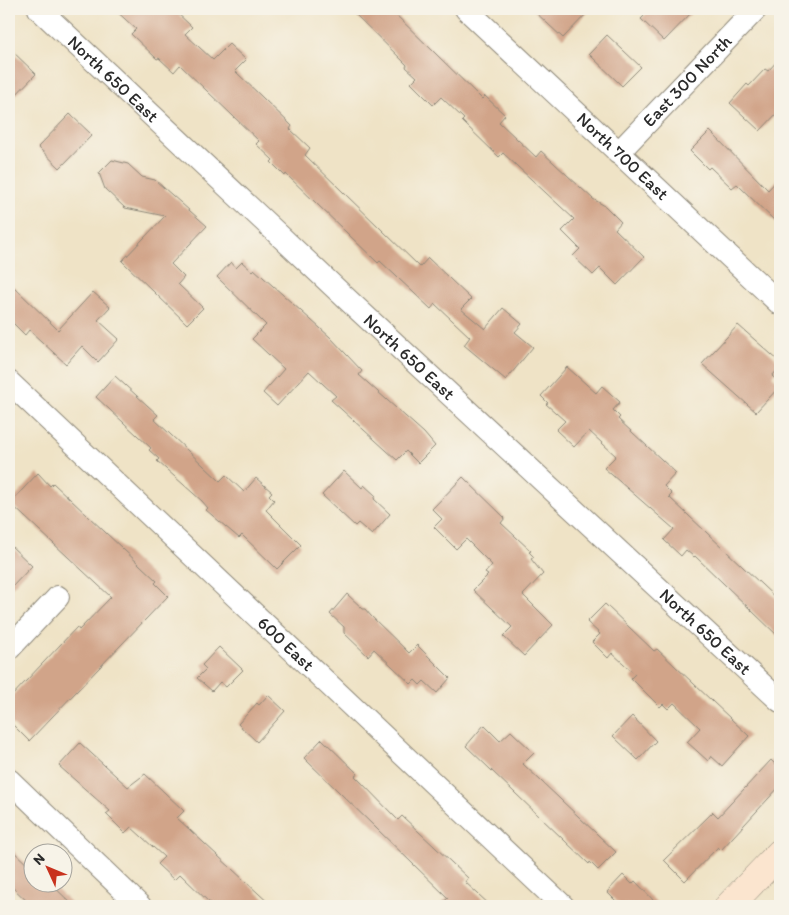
<svg xmlns="http://www.w3.org/2000/svg" width="789" height="915" viewBox="0 0 789 915" font-family="Itim,sans-serif">
  <style>
    .building { fill: #d1a489 }
    .lines { fill: none; stroke-linecap: round; stroke-linejoin: round }
    .street-casing { stroke: #8d8778; stroke-width: 24 }
    .secondary-casing { stroke: #8d8778; stroke-width: 29 }
    .street { stroke: #fff; stroke-width: 22 }
    .secondary { stroke: #fbe5cf; stroke-width: 28 }
    .labels { text-anchor: middle; dominant-baseline: central; stroke-width: 4; stroke-linejoin: round; paint-order: stroke }
    .street-label { font-size: 18px; fill: #2b2b2b; stroke: #f7f3e8 }
  </style>
  <rect width="100%" height="100%" fill="#f7f3e8"/>
  <filter id="ink" filterUnits="userSpaceOnUse"><feTurbulence type="fractalNoise" baseFrequency=".02" numOctaves="2"/><feDisplacementMap in="SourceGraphic" scale="10" xChannelSelector="R" yChannelSelector="G"/><feConvolveMatrix kernelMatrix="1 2 1 2 8 2 1 2 1" color-interpolation-filters="sRGB"/></filter>
  <filter id="wash" filterUnits="userSpaceOnUse"><feTurbulence type="fractalNoise" baseFrequency=".0096" numOctaves="4" result="noise"/><feDisplacementMap in="SourceGraphic" scale="20" xChannelSelector="R" yChannelSelector="G"/><feGaussianBlur stdDeviation="1.12" result="paint"/><feColorMatrix in="noise" values="0 0 0 0 0 0 0 0 0 0 0 0 0 0 0 0 0 1.4 0 .05"/><feComposite in="paint" operator="in"/></filter>
  <g filter="url(#wash)">
    <rect width="100%" height="100%" fill="#efe3c6"/>
    <g id="blocks">
      <path class="building" d="M114,9H173L192,27L185,34L213,60L229,44L246,60L235,71L292,126L290,129L310,148L305,155L420,267L428,258L471,299L461,309L485,329L503,308L522,324L515,332L533,347L506,380L464,345L470,337L435,304L431,309L380,261L378,263L286,174L285,176L271,162L273,160L256,144L259,141L180,65L174,72L159,58L157,59L131,34L136,29Z
        M350,9H390L482,99L485,96L505,115L499,122L536,157L541,151L593,199L605,206L621,222L615,229L644,257L617,285L600,268L593,275L573,256L580,249L562,231L574,219L503,153L499,157L462,121L464,119L441,97L433,105L411,83L417,77L406,67L407,65Z
        M532,9H591L563,38Z
        M651,9H695L664,41L641,19Z
        M607,35L641,67L622,86L589,54Z
        M9,48L36,74L9,102Z
        M780,58V110L760,131L730,103L747,84L749,86L765,69L768,71Z
        M70,114L92,135L60,168L38,147Z
        M710,131L768,190L780,177V226L737,184L732,188L710,167L708,169L690,151Z
        M112,160L128,164L142,177L155,180L207,226L171,264L184,277L178,284L203,308L187,324L122,261L165,216L125,208L105,189L99,173Z
        M231,262L236,268L242,262L252,271L254,269L330,337L362,371L359,375L424,433L435,446L418,463L406,451L397,460L331,400L336,396L309,371L277,406L263,393L284,369L252,339L266,325L217,277Z
        M9,282L58,330L93,292L110,307L98,320L119,339L98,362L82,346L66,364L29,330L25,335L9,319Z
        M738,325L780,362V367L772,376L780,383V386L756,412L702,364Z
        M567,367L596,393L602,386L620,402L613,410L620,417L618,419L676,473L664,486L672,494L669,497L780,602V638L695,556L694,557L686,550L681,556L664,540L674,529L604,468L616,456L589,431L574,447L556,430L565,421L546,404L548,403L541,396Z
        M115,376L158,415L154,419L220,481L226,475L244,492L256,478L272,492L269,495L274,500L266,510L301,545L277,569L242,535L239,538L206,510L208,508L202,501L157,461L159,459L149,450L151,448L96,397Z
        M344,471L362,488L364,485L376,496L374,499L390,514L372,535L358,523L355,526L322,495Z
        M38,473L50,486L53,483L157,581L155,583L168,596L29,741L9,721V699L77,627L79,630L111,597L10,503Z
        M463,477L505,518L501,523L531,551L529,552L534,557L531,559L543,574L523,595L553,625L524,656L503,636L512,627L473,590L488,575L485,573L492,565L466,539L456,549L434,527L442,519L432,509Z
        M9,544L32,566L9,590Z
        M347,594L363,609H365L371,616L409,653L417,645L450,678L437,693L424,681L420,685L415,680L411,684L374,649L368,656L344,633V627L330,614Z
        M605,604L654,651L657,649L749,736L722,766L711,756L708,761L687,742L700,728L674,703L668,709L663,704L660,707L631,678L635,674L612,653L608,658L592,642L600,634L587,622Z
        M219,647L243,670L226,687L220,682L212,691L197,678L206,669L202,665Z
        M268,695L285,711L257,742L238,724L257,703L259,705Z
        M632,716L656,741L638,760L613,736Z
        M484,725L500,741L511,731L534,753L523,764L616,852L598,870L590,862L589,864L466,746Z
        M322,739L358,774L355,776L398,820L402,816L468,878L465,882L491,906H439L448,898L304,758Z
        M80,743L128,787L145,774L184,811L177,818L272,906H213L180,874L174,880L157,864L164,857L131,827L125,833L106,814L110,811L59,766Z
        M771,760L780,769V786L721,850L718,847L685,881L664,860L713,812L718,817Z
        M9,847L32,869V882H49L74,906H32L9,884Z
        M623,875L632,884L635,881L659,906H621L607,892Z"/>
    </g>
  </g>
  <g filter="url(#ink)">
    <use href="#blocks" fill-opacity="0" stroke="#8d8778" stroke-width="1"/>
    <g class="lines">
      <g class="street-casing">
        <g id="street">
          <path id="s1" d="M39,9L349,301L780,701"/>
          <path id="s2" d="M466,9L780,304"/>
          <path id="s3" d="M618,153L756,9"/>
          <path id="s4" d="M9,382L563,906"/>
          <path d="M9,649L58,597"/>
          <path d="M9,780L140,906"/>
        </g>
      </g>
      <g class="secondary-casing">
        <path id="secondary" d="M729,906L780,853"/>
      </g>
      <use href="#street" class="street"/>
      <use href="#secondary" class="secondary"/>
    </g>
  </g>
  <g class="labels">
    <g class="street-label">
      <text stroke="none"><textPath href="#s1" startOffset="102">North 650 East</textPath></text>
      <text stroke="none"><textPath href="#s3" startOffset="100">East 300 North</textPath></text>
      <text stroke="none"><textPath href="#s2" startOffset="215">North 700 East</textPath></text>
      <text stroke="none"><textPath href="#s1" startOffset="508">North 650 East</textPath></text>
      <text stroke="none"><textPath href="#s1" startOffset="912">North 650 East</textPath></text>
      <text stroke="none"><textPath href="#s4" startOffset="381">600 East</textPath></text>
    </g>
  </g>
  <rect width="789" height="915" fill="none" stroke="#f7f3e8" stroke-width="30"/>
  <g transform="translate(48 868) rotate(314)"><circle r="24" fill="#f7f3e8" stroke="#a5a39c"/>
  <path d="M0-4L9 19L0 12L-9 19Z" fill="#c8321e"/>
  <text y="-8" font-size="14" font-weight="bold" text-anchor="middle" fill="#2b2b2b">N</text>
  </g>
</svg>
